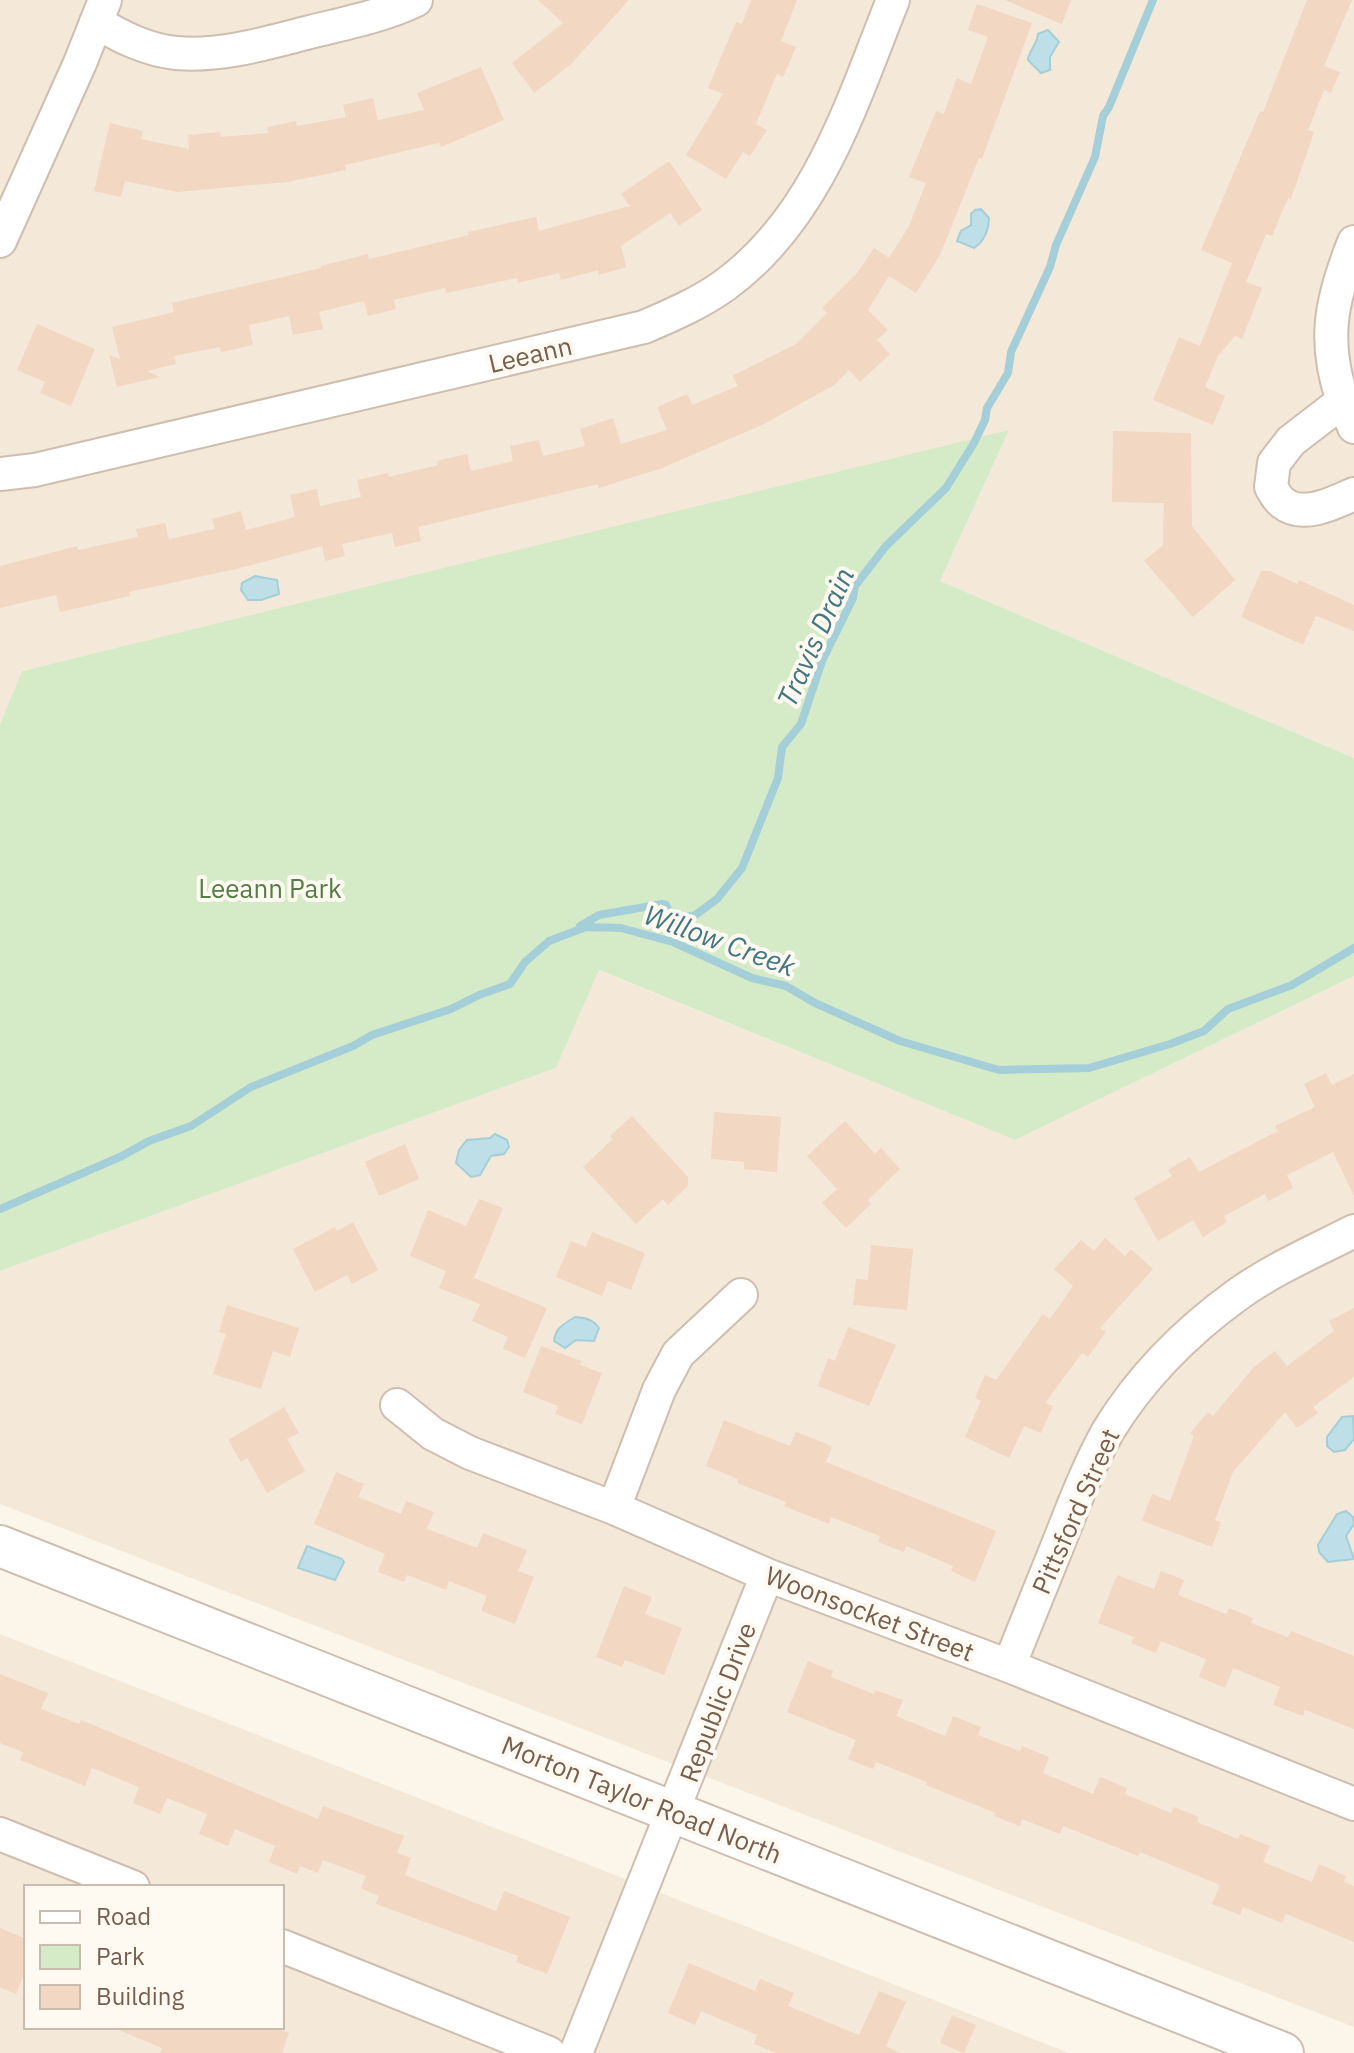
<svg xmlns="http://www.w3.org/2000/svg" width="1354" height="2053" viewBox="0 0 1354 2053" font-family="'IBM Plex Sans',sans-serif">
  <style>
    .residential { fill: #f4e8d9; fill-rule: evenodd }
    .green { fill: #d5ebc8 }
    .water { fill: #bedfe7; stroke: #a4ced8; stroke-width: 2 }
    .lines { fill: none; stroke-linecap: round; stroke-linejoin: round }
    .stream { stroke: #a4ced8; stroke-width: 8 }
    .building { fill: #f2d7c2 }
    .minor-casing { stroke: #cfbeaf; stroke-width: 36 }
    .tertiary-casing { stroke: #cfbeaf; stroke-width: 44 }
    .minor { stroke: #fff; stroke-width: 32 }
    .tertiary { stroke: #fff; stroke-width: 40 }
    .labels { text-anchor: middle; dominant-baseline: central; stroke-width: 8; stroke-linejoin: round; paint-order: stroke }
    .street-label { font-size: 26px; fill: #785e4d; stroke: #fffaf1 }
    .park-label { font-size: 26px; fill: #547d44; stroke: #fffaf1 }
    .water-label { font-size: 28px; font-style: italic; fill: #437783; stroke: #fffaf1 }
  </style>
  <rect width="100%" height="100%" fill="#fcf6ea"/>
  <path class="residential" d="M0,0H1354V758L940,581L1008,432L22,671L0,724Z
    M598,970L1015,1140L1354,976V2027L0,1504V1271L556,1068Z
    M0,1634L1069,2053H0ZM26,1887H282V2027H26Z"/>
  <path class="green" d="M1009,430L940,581L1354,758V976L1015,1140L599,970L556,1068L0,1271V724L22,671Z"/>
  <path class="water" d="M1048,30L1059,42L1050,57V70L1041,73L1028,60C1028,52 1037,45 1038,34Z
    M981,209L989,218C989,229 984,242 974,248L957,241L961,231L971,225V214L975,210Z
    M255,576L277,580L279,594L261,600H248L241,590L242,583Z
    M495,1134L507,1140L509,1147L504,1154L491,1156L480,1175L471,1177L456,1163L459,1150L467,1140L490,1138Z
    M575,1317C585,1318 593,1319 599,1328L594,1341L576,1340L565,1348L554,1341C555,1328 564,1324 575,1317Z
    M1353,1416L1354,1439L1345,1450L1334,1452L1327,1446V1437L1342,1417Z
    M1346,1511L1353,1517L1354,1524L1346,1536L1354,1559L1328,1562L1319,1552L1318,1545L1337,1514Z
    M307,1546L342,1559L344,1562L335,1580L298,1568Z"/>
  <g class="lines">
    <path class="stream" d="M580,926L599,915L662,904L666,905L672,917L694,916L717,899L742,868L778,778L782,747L801,724L822,661L853,598L855,586L886,546L946,488L974,443L985,420L987,408L1008,373L1011,352L1050,267L1056,245L1095,157L1103,116L1109,107L1153,0
      M0,1209L122,1156L149,1141L191,1126L251,1087L353,1046L372,1035L451,1009L479,995L510,984L525,962L549,941L586,927L621,928L673,942L752,978L786,986L815,1003L900,1041L999,1070L1089,1068L1170,1044L1204,1031L1228,1009L1292,985L1354,948"/>
  </g>
  <path class="building" d="M538,0H629L571,64L534,93L512,63L563,23Z
    M751,0H797L781,41L796,47L783,77L777,74L756,124L767,130L750,156L743,152L726,179L686,155L723,94L708,88L736,22L742,24Z
    M1005,0H1071L1062,24Z
    M1307,0H1352L1324,66L1340,72L1331,93L1324,90L1308,130L1314,132L1291,199L1288,198L1272,236L1266,234L1246,282L1262,288L1242,339L1235,336L1218,356L1205,387L1225,396L1213,425L1153,400L1179,337L1200,346L1232,263L1201,250L1260,111L1263,112Z
    M977,4L1032,23L982,159L979,158L940,255L916,293L889,276L868,310L888,330L877,340L890,354L860,382L849,370L834,385L764,424L662,468L599,488L598,484L418,527L421,541L395,547L392,533L342,544L345,556L325,561L322,546L236,569L129,592L130,596L60,612L56,595L0,608V566L77,546L78,550L138,537L136,529L165,523L169,539L215,529L212,519L241,511L246,530L295,517L290,495L317,489L320,506L361,497L357,480L388,473L389,477L438,465L437,461L467,454L471,471L513,461L510,446L539,440L543,456L585,446L580,429L613,418L621,444L667,430L657,407L687,394L692,405L738,386L732,376L796,344L827,313L822,308L858,272L874,248L889,258L909,226L926,183L909,177L936,111L944,114L957,78L971,84L988,37L968,30Z
    M481,67L504,120L441,147L439,143L345,165L346,170L287,182L177,192L125,181L121,197L94,191L110,123L143,131L141,139L189,149L188,135L220,132L221,137L268,133L267,127L296,121L297,126L346,117L343,105L373,98L378,120L424,110L417,93Z
    M669,161L702,210L679,226L670,213L621,246L626,267L599,275L598,270L561,280L559,273L518,283L517,278L446,293L445,288L394,300L396,309L368,316L364,301L319,312L323,329L293,335L289,316L249,325L253,345L221,352L220,347L174,356L176,364L147,371L160,377L117,387L109,355L120,359L112,327L174,312L172,303L321,268V266L368,254L369,259L469,235L468,232L536,217L539,231L630,206L621,194Z
    M37,324L95,349L71,406L40,393L45,382L17,370Z
    M1113,431L1191,433L1192,526L1235,580L1193,617L1144,561L1163,545L1164,503L1112,502Z
    M1261,571H1270L1297,584L1299,580L1354,605V631L1316,616L1303,645L1241,617Z
    M1326,1073L1332,1085L1354,1074V1196L1333,1152L1287,1175L1293,1188L1268,1201L1265,1194L1224,1216L1227,1222L1203,1237L1193,1220L1158,1241L1134,1198L1172,1176L1168,1170L1190,1157L1199,1172L1278,1131L1275,1126L1315,1107L1304,1084Z
    M714,1112L781,1117L777,1172L744,1169V1162L711,1159Z
    M632,1116L688,1177V1186L668,1205L663,1199L636,1224L583,1167L613,1139L610,1136Z
    M845,1121L875,1154L881,1148L900,1169L868,1200L871,1204L846,1228L822,1203L837,1189L807,1156Z
    M405,1144L419,1179L379,1196L365,1162Z
    M479,1199L503,1208L474,1278L547,1308L525,1358L503,1349L508,1337L472,1321L480,1304L439,1288L446,1271L410,1256L428,1210L466,1226Z
    M353,1222L378,1270L352,1284L347,1275L315,1292L293,1249L335,1227L337,1231Z
    M592,1232L645,1253L631,1290L608,1281L602,1296L556,1277L571,1241L586,1247Z
    M1105,1238L1125,1256L1131,1249L1153,1269L1100,1328L1106,1332L1088,1357L1082,1353L1045,1403L1053,1406L1041,1433L1024,1426L1009,1458L965,1437L981,1401L975,1398L985,1375L996,1380L1043,1314L1050,1319L1073,1286L1054,1269L1081,1240L1094,1251Z
    M871,1245L913,1249L907,1310L853,1305L856,1279L868,1280Z
    M227,1305L299,1328L290,1357L273,1351L261,1389L213,1374L226,1334L219,1332Z
    M1354,1308V1377L1313,1407L1318,1413L1297,1428L1285,1412L1233,1472L1215,1520L1221,1522L1212,1547L1142,1521L1152,1494L1170,1501L1194,1436L1190,1433L1208,1412L1213,1416L1254,1367L1275,1351L1287,1366L1334,1331L1329,1321Z
    M848,1327L896,1345L869,1406L818,1386L828,1358L835,1361Z
    M541,1346L581,1361L580,1365L602,1373L582,1424L555,1414L558,1406L523,1392Z
    M284,1407L299,1433L287,1439L305,1471L267,1493L247,1458L241,1462L228,1440Z
    M724,1420L790,1446L796,1432L832,1446L826,1462L996,1531L975,1582L951,1571L953,1566L906,1546L904,1552L878,1542L880,1536L831,1517L829,1524L784,1506L786,1502L737,1483L738,1479L706,1466Z
    M336,1472L364,1484L358,1497L401,1514L406,1501L434,1512L427,1529L477,1548L483,1533L527,1550L518,1571L534,1577L515,1624L481,1611L487,1596L449,1581L446,1590L407,1575L404,1582L378,1572L385,1554L314,1524Z
    M1161,1571L1184,1580L1178,1595L1226,1614L1229,1608L1253,1618L1251,1623L1288,1637L1291,1631L1354,1656V1729L1305,1710L1303,1716L1273,1705L1280,1687L1233,1668L1225,1688L1199,1677L1206,1659L1161,1641L1156,1653L1131,1643L1134,1637L1098,1623L1117,1575L1154,1589Z
    M624,1586L652,1597L645,1614L682,1628L664,1675L625,1660L622,1667L596,1657Z
    M808,1661L833,1671L831,1677L874,1694L875,1690L903,1700L896,1716L945,1736L953,1716L981,1727L978,1735L1020,1751L1022,1746L1049,1757L1043,1773L1093,1794L1100,1777L1127,1788L1125,1794L1171,1813L1174,1807L1199,1817L1197,1822L1238,1839L1240,1834L1270,1846L1263,1862L1312,1882L1319,1864L1346,1876L1344,1882L1354,1886V1942L1286,1914L1282,1923L1243,1907L1240,1915L1212,1904L1220,1885L1140,1852L1138,1856L1063,1826L1060,1834L1022,1819L1020,1826L994,1816L996,1813L926,1785L927,1782L876,1762L873,1769L848,1759L856,1740L787,1712Z
    M0,1674L48,1693L41,1709L79,1724L81,1720L318,1819L323,1806L404,1836L397,1853L411,1858L405,1875L496,1911L504,1891L570,1917L547,1974L516,1962L518,1956L376,1904L379,1896L361,1888L366,1876L323,1860L318,1873L300,1866L297,1874L269,1862L275,1846L235,1829L228,1846L199,1834L207,1814L167,1798L160,1814L133,1803L139,1787L92,1768L85,1786L20,1760L23,1752L0,1743Z
    M0,1928L26,1939V1969L16,1994L0,1987Z
    M689,1963L755,1991L760,1979L794,1993L788,2006L859,2035L879,1991L906,2002L886,2046L900,2053H776L754,2044L757,2035L701,2011L695,2025L668,2013Z
    M952,2015L976,2025L964,2053L940,2043Z
    M112,2027H273L289,2033L282,2053H160L162,2048Z"/>
  <g class="lines">
    <g class="minor-casing">
      <path id="minor" d="M96,22C121,37 147,50 176,53C221,57 267,43 310,32C346,23 383,16 416,0
        M0,241L80,63L105,0
        M1343,401C1322,341 1331,300 1354,242
        M1354,427L1343,401L1291,441L1274,463L1271,487C1274,492 1278,500 1283,503C1303,519 1334,503 1354,494
        M0,474L35,470L644,327C672,315 700,303 725,285C818,217 852,102 893,0
        M397,1405L433,1434L470,1453L614,1508L767,1575L1009,1666L1354,1804
        M614,1508L659,1390L678,1354L741,1295
        M1009,1666C1026,1623 1044,1580 1061,1537C1075,1501 1089,1465 1108,1431C1141,1377 1186,1332 1237,1295C1273,1269 1315,1251 1354,1231
        M0,1834L133,1887
        M282,1946L549,2053
        M576,2053L767,1575"/>
    </g>
    <g class="tertiary-casing">
      <path id="tertiary" d="M0,1546L1283,2053"/>
    </g>
    <use href="#minor" class="minor"/>
    <use href="#tertiary" class="tertiary"/>
  </g>
  <g class="labels">
    <g class="street-label">
      <text transform="translate(530 354) rotate(-13)">Leeann</text>
      <text transform="translate(1075 1511) rotate(-66)">Pittsford Street</text>
      <text transform="translate(870 1613) rotate(21)">Woonsocket Street</text>
      <text transform="translate(717 1702) rotate(-69)">Republic Drive</text>
      <text transform="translate(642 1799) rotate(22)">Morton Taylor Road North</text>
    </g>
    <g class="park-label">
      <text x="270" y="888">Leeann Park</text>
    </g>
    <g class="water-label">
      <text transform="translate(815 637) rotate(-66)">Travis Drain</text>
      <text transform="translate(720 940) rotate(20)">Willow Creek</text>
    </g>
  </g>
  <rect x="24" y="1885" width="260" height="144" fill="#fffaf1" stroke="#c9bcaf" stroke-width="2"/>
  <rect x="40" y="1911" width="40" height="12" fill="#ffffff" stroke="#c9bcaf" stroke-width="2"/>
  <text x="96" y="1925" font-size="24" fill="#785e4d">Road</text>
  <rect x="40" y="1945" width="40" height="24" fill="#d5ebc8" stroke="#c9bcaf" stroke-width="2"/>
  <text x="96" y="1965" font-size="24" fill="#785e4d">Park</text>
  <rect x="40" y="1985" width="40" height="24" fill="#f2d7c2" stroke="#c9bcaf" stroke-width="2"/>
  <text x="96" y="2005" font-size="24" fill="#785e4d">Building</text>
</svg>
